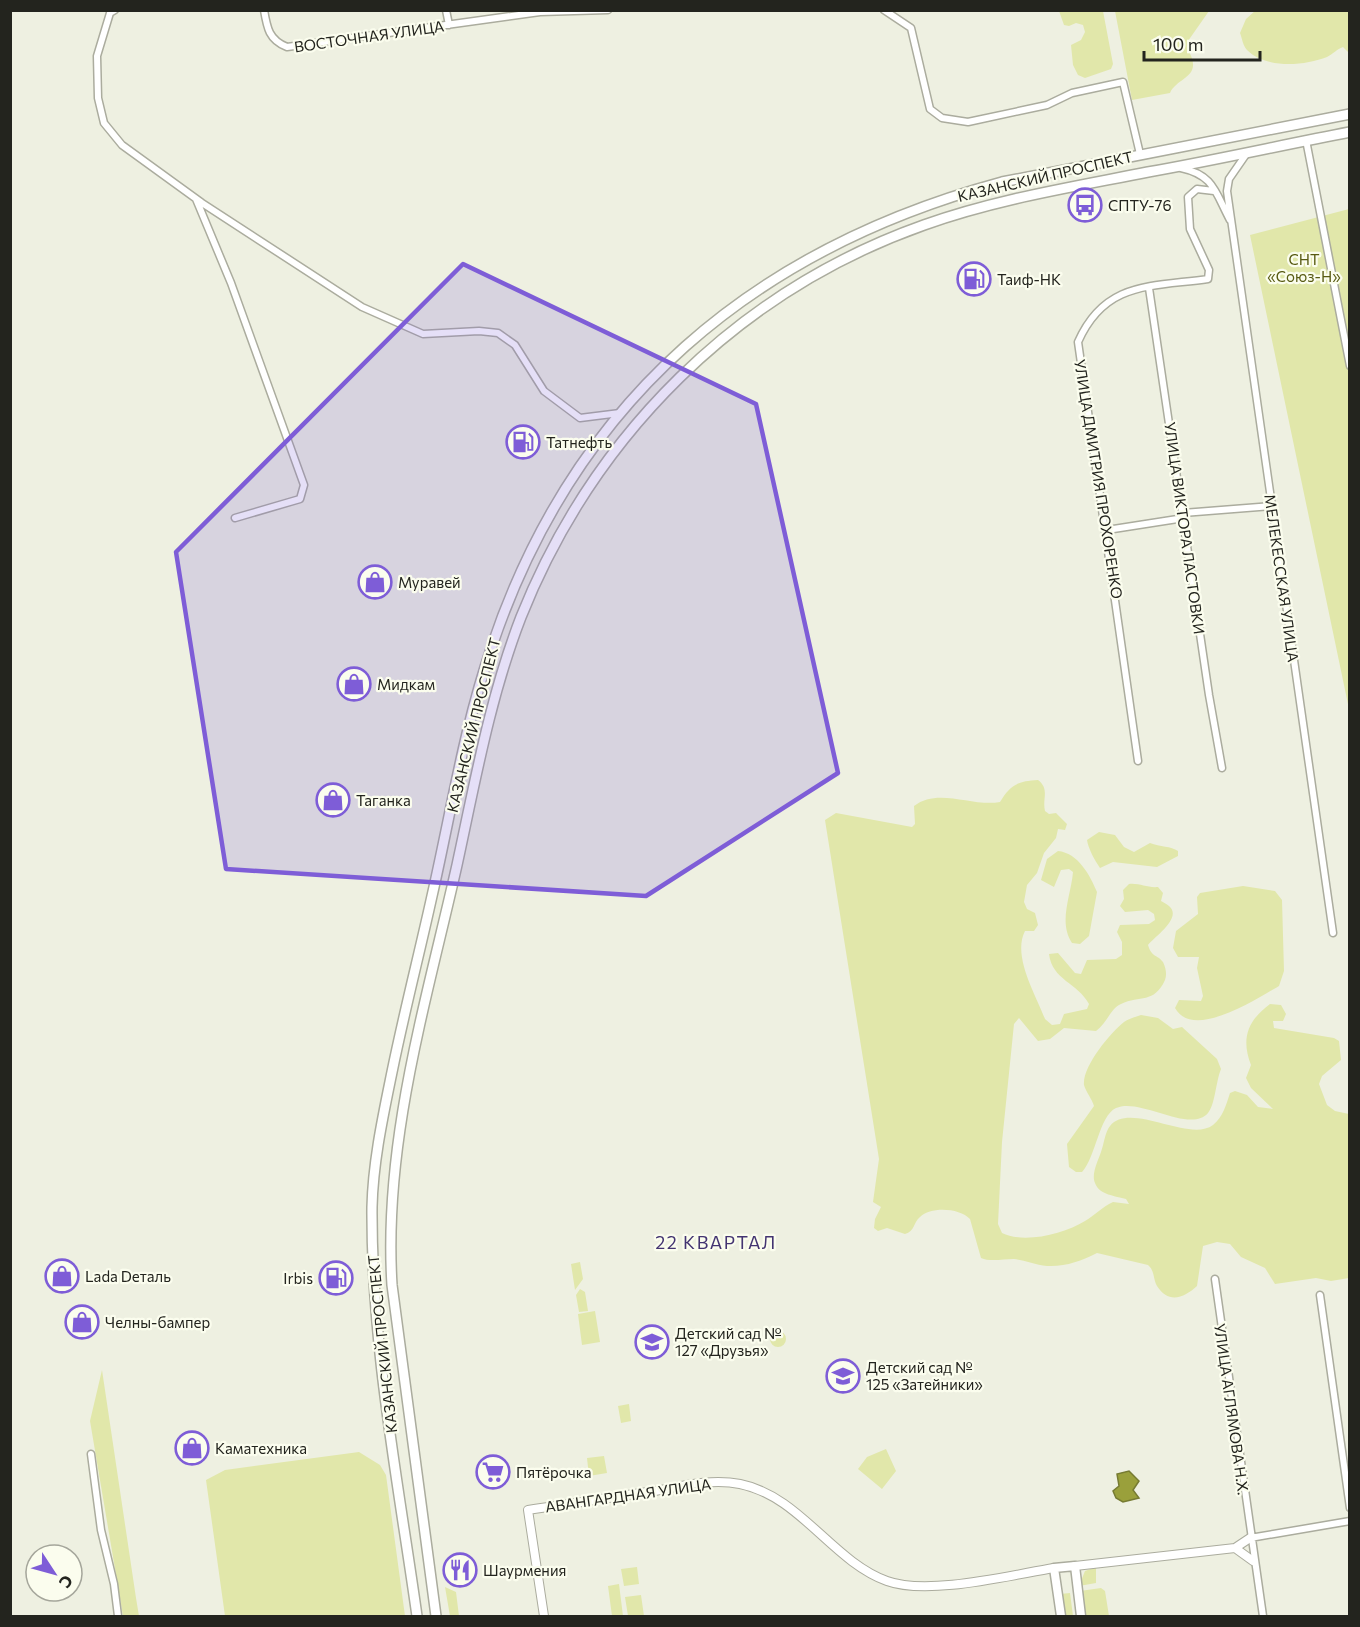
<svg xmlns="http://www.w3.org/2000/svg" width="1360" height="1627" viewBox="0 0 1360 1627" font-family="Commissioner,sans-serif">
  <style>
    .green { fill: #e1e7aa }
    .water { fill: #9aa03b; stroke: #767b32; stroke-width: 1.5 }
    .lines { fill: none; stroke-linecap: round; stroke-linejoin: round }
    .minor-casing { stroke: #abac9e; stroke-width: 9 }
    .tertiary-casing { stroke: #abac9e; stroke-width: 10 }
    .secondary-casing { stroke: #abac9e; stroke-width: 11 }
    .primary-casing { stroke: #abac9e; stroke-width: 12 }
    .minor { stroke: #fff; stroke-width: 6 }
    .tertiary { stroke: #fff; stroke-width: 8 }
    .secondary { stroke: #fff; stroke-width: 8 }
    .primary { stroke: #fff; stroke-width: 9 }
    .marked { fill: #7e5dd7; fill-opacity: 0.2; stroke: #7e5dd7; stroke-width: 4.5; stroke-linejoin: round }
    .labels { text-anchor: middle; dominant-baseline: central; stroke-width: 4.5; stroke-linejoin: round; paint-order: stroke }
    .street-label { font-size: 15px; fill: #23241e; stroke: #fbfdee }
    .poi-label { font-size: 15px; fill: #23241e; stroke: #fbfdee; text-anchor: start }
    .park-label { font-size: 15px; fill: #585b12; stroke: #fbfdee }
    .quarter-label { font-size: 18px; letter-spacing: 1.5px; fill: #433471; stroke: #fbfdee }
  </style>
  <rect width="100%" height="100%" fill="#eef0e1"/>
  <path class="green" d="M1256,10L1349,11V53L1343,47C1337,49 1333,54 1327,57C1304,66 1266,69 1247,50C1243,46 1242,38 1240,33L1246,19Z
    M1059,11H1103L1113,64L1111,69L1085,78L1078,75L1073,65L1071,45L1081,40L1085,32L1083,25L1076,23L1069,26L1064,25Z
    M1115,11H1209L1188,41L1187,48C1205,78 1178,76 1170,93L1132,100Z
    M1349,209V709L1250,235Z
    M1038,780C1050,789 1042,799 1045,811L1049,814L1056,813L1067,824L1065,830L1058,829L1056,838L1044,853L1037,873L1027,885L1024,902L1027,909L1035,913L1038,925L1034,931H1025C1012,956 1036,995 1045,1019L1052,1025L1060,1024L1064,1014L1087,1009L1089,1004C1078,983 1052,980 1049,954L1058,953L1075,973L1081,974L1087,960L1116,959L1122,955V942L1117,932L1120,925L1149,924L1155,920L1154,914L1148,910L1125,912L1120,906L1124,899L1123,890L1129,884C1140,883 1147,888 1158,887L1163,893L1161,901C1164,903 1167,904 1169,906C1183,918 1154,937 1148,945C1152,958 1157,954 1163,962C1166,968 1167,975 1165,980C1154,1004 1140,995 1121,1004C1111,1008 1107,1023 1096,1031L1064,1028L1050,1039L1038,1041L1019,1018L1014,1024L1002,1142L998,1224L1002,1233C1024,1244 1064,1234 1085,1221C1095,1215 1102,1207 1113,1202L1129,1204L1126,1199C1116,1196 1099,1195 1095,1183C1091,1174 1098,1161 1101,1152C1104,1144 1105,1132 1110,1126C1130,1101 1189,1143 1213,1125C1223,1117 1226,1105 1230,1093L1235,1091L1247,1095L1258,1107L1273,1109L1251,1088L1246,1078L1251,1065C1241,1039 1247,1021 1270,1004L1281,1005L1286,1014L1283,1021H1273L1274,1028L1334,1038L1339,1041L1341,1060L1322,1076L1319,1084L1327,1105L1335,1111L1349,1114V1278L1331,1281L1316,1278L1275,1284L1265,1268L1241,1257L1230,1244L1217,1242L1203,1246L1197,1286C1185,1297 1169,1305 1157,1286C1153,1279 1155,1271 1148,1265L1097,1253C1081,1261 1065,1267 1047,1266C1035,1265 1025,1260 1014,1259C1003,1259 990,1262 981,1258L970,1219C960,1208 931,1206 920,1217C913,1223 915,1231 905,1234L887,1228L878,1231L874,1228L875,1219L881,1207L873,1202L879,1159L825,820L836,813L912,827L915,824L914,806C938,787 972,807 1000,802C1010,785 1018,781 1038,780Z
    M1099,832L1115,835L1124,847L1134,852L1150,843C1160,847 1171,846 1178,851V856L1157,867L1113,862L1100,868C1095,861 1088,848 1087,840Z
    M1058,851C1078,853 1090,875 1097,892L1089,936L1080,944L1072,943C1058,922 1071,896 1073,872L1069,869L1061,870L1054,887L1041,880L1047,859Z
    M1243,886L1275,891L1282,900L1284,971L1279,986C1258,998 1193,1041 1175,1008L1179,1000L1201,1001L1203,996L1197,968L1199,957H1178L1173,948L1176,931L1198,914L1197,897L1200,893Z
    M1141,1015L1158,1018L1173,1029L1182,1027L1217,1059L1221,1069C1216,1081 1215,1105 1208,1113C1190,1134 1140,1097 1116,1108C1099,1116 1096,1157 1082,1172H1076L1069,1167L1067,1144L1094,1106C1092,1099 1086,1092 1084,1085C1082,1067 1110,1033 1124,1022C1128,1019 1135,1017 1141,1015Z
    M580,1262L583,1279L575,1290L571,1264Z
    M580,1289L585,1292L588,1311L579,1312L576,1295Z
    M595,1311L600,1342L582,1345L578,1314Z
    M770 1339a8 8 0 1 1 16 0a8 8 0 1 1-16 0Z
    M102,1370L136,1598L139,1616H123L90,1421Z
    M629,1404L631,1421L621,1423L618,1406Z
    M886,1449L896,1471L882,1489L858,1469L867,1457Z
    M359,1452L380,1465L386,1475L405,1616H225L206,1480L225,1470Z
    M604,1456L607,1473L589,1476L587,1458Z
    M637,1567L639,1584L624,1586L621,1569Z
    M1096,1567V1583L1079,1586L1085,1571Z
    M619,1584L623,1616H612L608,1586Z
    M445,1587L456,1592L459,1616H450Z
    M1101,1588L1105,1591L1109,1616H1083L1080,1591Z
    M1070,1593L1073,1616H1063L1060,1594Z
    M641,1595L644,1616H628L625,1597Z"/>
  <path class="water" d="M1129,1471L1139,1481L1133,1490L1139,1498L1123,1502L1116,1498L1113,1491L1119,1486L1117,1474Z"/>
  <g class="lines">
    <g class="minor-casing">
      <path id="minor" d="M115,10L110,13L97,56L98,98L104,123L122,145L202,203L362,307L423,334L479,331L498,333L515,345L544,391L580,418L620,413
        M264,10C267,28 269,40 287,47L540,12L608,10
        M446,10L449,25
        M884,10L911,28L930,109L942,118L968,122L1047,105L1072,93L1123,82L1140,154
        M1306,140L1350,366
        M1247,153L1229,179L1227,191L1333,933
        M1181,168C1214,175 1215,192 1230,220
        M196,199L231,283L304,485L300,499L235,518
        M1149,288L1209,695L1222,768
        M1183,513L1272,506
        M1107,530L1184,518
        M1138,761L1078,342C1105,281 1151,287 1208,279L1209,270L1190,229L1188,197L1197,189L1214,191
        M1215,1279L1263,1616
        M1320,1295L1350,1508
        M91,1454L101,1530L114,1584L118,1616
        M1250,1538L1350,1521"/>
    </g>
    <g class="tertiary-casing">
      <path id="tertiary" d="M1235,1548L1253,1561
        M1075,1566L1235,1548L1250,1538
        M544,1616L528,1510C571,1504 613,1497 655,1491C682,1486 712,1478 740,1484C800,1496 832,1561 887,1581C928,1596 1011,1575 1054,1568"/>
    </g>
    <g class="secondary-casing">
      <path id="secondary" d="M1061,1616L1054,1568L1075,1566L1081,1616"/>
    </g>
    <g class="primary-casing">
      <path id="primary" d="M417,1616C398,1481 371,1344 372,1207C373,1162 383,1116 392,1072C404,1013 419,955 432,896C451,813 464,727 492,646C575,399 754,249 1002,182L1350,114
        M436,1616L392,1285C383,1143 426,1003 457,865C475,782 490,697 521,617C594,434 738,291 924,225C997,199 1073,187 1148,172C1216,160 1282,145 1350,132"/>
    </g>
    <use href="#minor" class="minor"/>
    <use href="#tertiary" class="tertiary"/>
    <use href="#secondary" class="secondary"/>
    <use href="#primary" class="primary"/>
  </g>
  <path class="marked" d="M463,264L756,404L838,773L646,896L226,869L176,552Z"/>
  <defs>
    <g id="bus-ring" transform="scale(1.725)"><circle r="9.5" fill="#fbfdee" stroke="#7e5dd7" stroke-width="1.5"/><path d="M-5-6H5V4H4V6H2V4H-2V6H-4V4H-5ZM-3.5-4V0h7V-4ZM-3.5 1.2v1.5H-2V1.2ZM2 1.2v1.5H3.5V1.2Z" fill="#7e5dd7"/></g>
    <g id="fuel-ring" transform="scale(1.725)"><circle r="9.5" fill="#fbfdee" stroke="#7e5dd7" stroke-width="1.5"/><path d="M-5.5-6h7V0h2V4h1.3V-2.5L3-4.5l.8-.8L6-3V5H2.5V1h-1V6h-7ZM-4.2-4.7v3.2H.2V-4.7Z" fill="#7e5dd7"/></g>
    <g id="shop-ring" transform="scale(1.725)"><circle r="9.5" fill="#fbfdee" stroke="#7e5dd7" stroke-width="1.5"/><path d="M-5-2.5h2.3a2.7 3.5 0 0 1 5.4 0H5L5.5 6h-11ZM-1.5-2.5h3a1.5 2.3 0 0 0-3 0Z" fill="#7e5dd7"/></g>
    <g id="school-ring" transform="scale(1.725)"><circle r="9.5" fill="#fbfdee" stroke="#7e5dd7" stroke-width="1.5"/><path d="M0-5L7-2L0 1L-7-2ZM-4 1L0 2.5L4 1V4Q0 6-4 4Z" fill="#7e5dd7"/></g>
    <g id="supermarket-ring" transform="scale(1.725)"><circle r="9.5" fill="#fbfdee" stroke="#7e5dd7" stroke-width="1.5"/><path d="M-6-5.5h2.5l.6 2H6L4.5 2H-2.5L-4.4-4H-6ZM-1.5 3.2a1.3 1.3 0 1 0 .1 0ZM3 3.2a1.3 1.3 0 1 0 .1 0Z" fill="#7e5dd7"/></g>
    <g id="restaurant-ring" transform="scale(1.725)"><circle r="9.5" fill="#fbfdee" stroke="#7e5dd7" stroke-width="1.5"/><path d="M-5-6h1v4h1v-4h1v4h1v-4h1v5L-1.5 .5V6h-2V.5L-5-1ZM5-6V6H3V1.5H1.5Q1.5-4 5-6Z" fill="#7e5dd7"/></g>
  </defs>
  <g fill-rule="evenodd">
    <use href="#bus-ring" x="1085" y="205"/>
    <use href="#fuel-ring" x="974" y="279"/>
    <use href="#fuel-ring" x="523" y="442"/>
    <use href="#shop-ring" x="375" y="582"/>
    <use href="#shop-ring" x="354" y="684"/>
    <use href="#shop-ring" x="333" y="800"/>
    <use href="#shop-ring" x="62" y="1276"/>
    <use href="#fuel-ring" x="336" y="1278"/>
    <use href="#shop-ring" x="82" y="1322"/>
    <use href="#school-ring" x="652" y="1342"/>
    <use href="#school-ring" x="843" y="1376"/>
    <use href="#shop-ring" x="192" y="1448"/>
    <use href="#supermarket-ring" x="493" y="1472"/>
    <use href="#restaurant-ring" x="460" y="1570"/>
  </g>
  <g class="labels">
    <g class="street-label">
      <text transform="translate(369 36) rotate(-8)">ВОСТОЧНАЯ УЛИЦА</text>
      <text transform="translate(1045 176) rotate(-13)">КАЗАНСКИЙ ПРОСПЕКТ</text>
      <text transform="translate(1099 479) rotate(81)">УЛИЦА ДМИТРИЯ ПРОХОРЕНКО</text>
      <text transform="translate(1185 528) rotate(82)">УЛИЦА ВИКТОРА ЛАСТОВКИ</text>
      <text transform="translate(1282 578) rotate(82)">МЕЛЕКЕССКАЯ УЛИЦА</text>
      <text transform="translate(473 725) rotate(-76)">КАЗАНСКИЙ ПРОСПЕКТ</text>
      <text transform="translate(382 1344) rotate(-96)">КАЗАНСКИЙ ПРОСПЕКТ</text>
      <text transform="translate(1232 1409) rotate(82)">УЛИЦА АГЛЯМОВА Н.Х.</text>
      <text transform="translate(628 1495) rotate(-8)">АВАНГАРДНАЯ УЛИЦА</text>
    </g>
    <g class="poi-label">
      <text x="1108" y="205">СПТУ-76</text>
      <text x="997" y="279">Таиф-НК</text>
      <text x="546" y="442">Татнефть</text>
      <text x="398" y="582">Муравей</text>
      <text x="377" y="684">Мидкам</text>
      <text x="356" y="800">Таганка</text>
      <text x="85" y="1276">Lada Dеталь</text>
      <text x="313" y="1278" text-anchor="end">Irbis</text>
      <text x="105" y="1322">Челны-бампер</text>
      <text x="675" y="1333">Детский сад №<tspan x="675" dy="17">127 «Друзья»</tspan></text>
      <text x="866" y="1367">Детский сад №<tspan x="866" dy="17">125 «Затейники»</tspan></text>
      <text x="215" y="1448">Каматехника</text>
      <text x="516" y="1472">Пятёрочка</text>
      <text x="483" y="1570">Шаурмения</text>
    </g>
    <g class="park-label">
      <text x="1304" y="259">СНТ<tspan x="1304" dy="17">«Союз-Н»</tspan></text>
    </g>
    <g class="quarter-label">
      <text x="716" y="1242">22 КВАРТАЛ</text>
    </g>
  </g>
  <rect width="1360" height="1627" fill="none" stroke="#23241e" stroke-width="24"/>
  <g transform="translate(54 1573) rotate(126)"><circle r="28" fill="#fbfdee" stroke="#a5a69b" stroke-width="1.5"/>
  <path d="M0-4.5L10 22L0 15L-10 22Z" fill="#7e5dd7"/>
  <text y="-9" font-size="16" font-weight="bold" text-anchor="middle" fill="#23241e">С</text>
  </g>
  <path d="M1144 51v9h116v-9" fill="none" stroke="#23241e" stroke-width="3"/>
  <text x="1153" y="51" font-size="18" fill="#23241e" stroke="#fbfdee" stroke-width="4.5" paint-order="stroke">100 m</text>
</svg>
